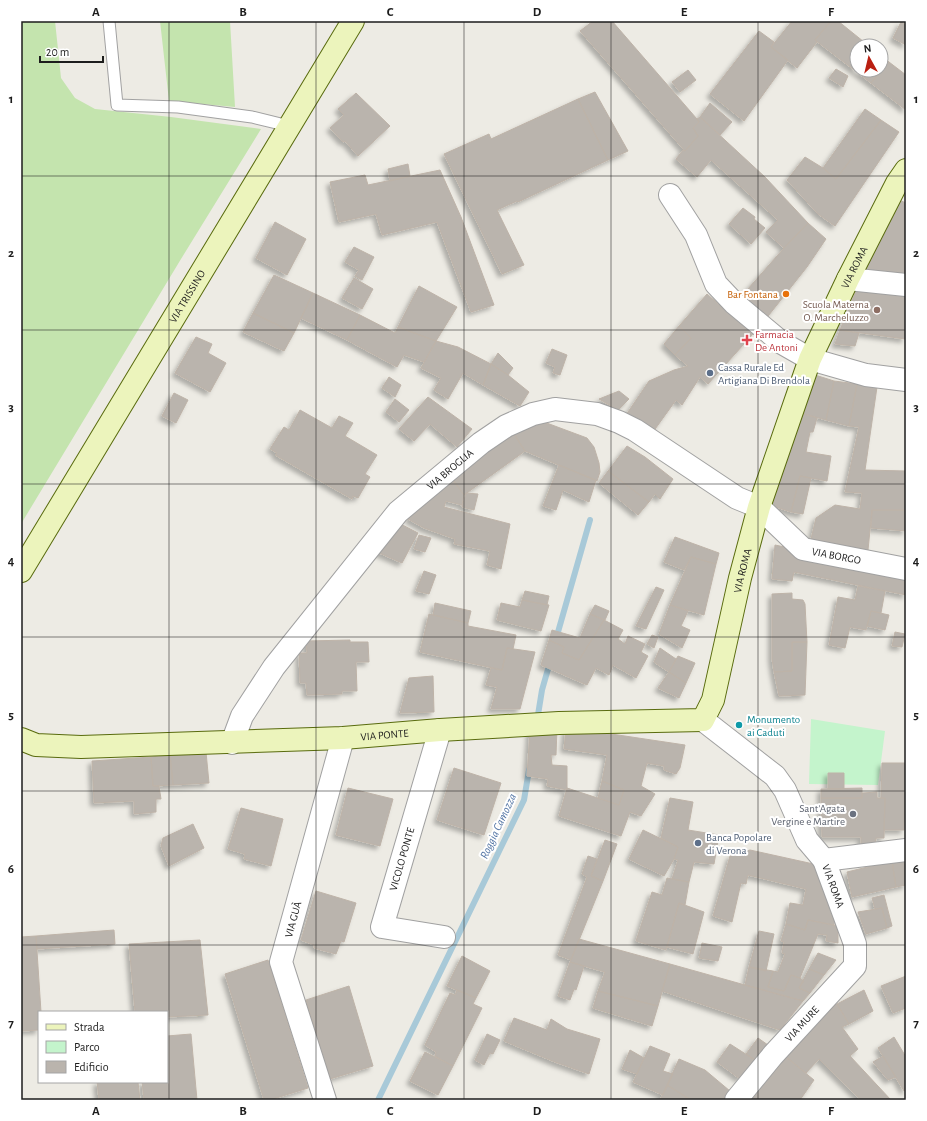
<svg xmlns="http://www.w3.org/2000/svg" width="927" height="1121" viewBox="0 0 927 1121" font-family="'Alegreya Sans',sans-serif">
  <style>
    .grass { fill: #c4e4ae }
    .park { fill: #c4f4cc }
    .lines { fill: none; stroke-linecap: round; stroke-linejoin: round }
    .stream { stroke: #a8c9d8; stroke-width: 6 }
    .building { fill: #bab4ad; stroke: #beb3a8; filter: url(#shadow) }
    .lane-casing { stroke: #a1a1a1; stroke-width: 13 }
    .street-casing { stroke: #a1a1a1; stroke-width: 24 }
    .secondary-casing { stroke: #596b0e; stroke-width: 24 }
    .lane { stroke: #fff; stroke-width: 11 }
    .street { stroke: #fff; stroke-width: 22 }
    .secondary { stroke: #ecf4bc; stroke-width: 22 }
    .grid { fill: none; stroke: #1d1d1d; stroke-width: 1; stroke-opacity: 0.55 }
    .food-dot { fill: #e8710a; stroke: #fff; stroke-width: 1.5 }
    .education-dot { fill: #8d6e63; stroke: #fff; stroke-width: 1.5 }
    .health-dot { fill: #e0444e; stroke: #fff; stroke-width: 1.5 }
    .service-dot { fill: #5c6f8a; stroke: #fff; stroke-width: 1.5 }
    .culture-dot { fill: #0f9aa8; stroke: #fff; stroke-width: 1.5 }
    .worship-dot { fill: #6b7280; stroke: #fff; stroke-width: 1.5 }
    .labels { text-anchor: middle; dominant-baseline: central; stroke-width: 4; stroke-linejoin: round; paint-order: stroke }
    .street-label { font-size: 11px; fill: #1d1d1d; stroke: #fff }
    .food-label { font-size: 11px; fill: #c56008; stroke: #fff; text-anchor: end }
    .education-label { font-size: 11px; fill: #785e54; stroke: #fff; text-anchor: end }
    .health-label { font-size: 11px; fill: #be3a42; stroke: #fff; text-anchor: start }
    .service-label { font-size: 11px; fill: #4e5e75; stroke: #fff; text-anchor: start }
    .culture-label { font-size: 11px; fill: #0d838f; stroke: #fff; text-anchor: start }
    .worship-label { font-size: 11px; fill: #5b616d; stroke: #fff; text-anchor: end }
    .water-label { font-size: 12px; font-style: italic; fill: #5274a4; stroke: #fff }
    .neatline { fill: none; stroke: #1d1d1d; stroke-width: 1.5 }
    .grid-label { font-size: 13px; text-anchor: middle; font-weight: bold; fill: #1d1d1d }
  </style>
  <defs>
    <filter id="shadow"><feDropShadow dx="-3.5" dy="3.5" stdDeviation="2" flood-color="#0004"/></filter>
  </defs>
  <rect width="100%" height="100%" fill="#edebe4"/>
  <path class="grass" d="M21,21H55L61,78L75,98L95,109L171,117L261,129L181,259L21,524Z
    M160,21H230L235,107L169,101Z"/>
  <path class="park" d="M811,719L885,731L878,785L809,784Z"/>
  <g class="lines">
    <path class="stream" d="M556,639L590,520
      M537,721L542,690L550,662
      M378,1100L524,800L529,770"/>
  </g>
  <path class="building" d="M593,21H612L697,119L699,122L693,128L698,136L685,151L580,31Z
    M792,21H831L815,40L817,42L797,68L771,47Z
    M831,21H838L869,46H857V70H881V55L889,62L871,83L815,40Z
    M901,22L906,25V45L893,38Z
    M759,31L774,42L771,47L788,60L744,121L710,94Z
    M889,62L906,75V110L871,83Z
    M836,69L848,76L843,87L829,78Z
    M688,70L696,80L680,92L672,82Z
    M595,92L628,151L608,160L578,99Z
    M356,93L390,126L358,156L345,141L343,142L330,128L344,115L338,109Z
    M578,99L608,160L518,202L517,201L497,210L524,265L502,274L444,154L489,134L491,139Z
    M710,103L732,122L720,135L700,117Z
    M865,109L881,120L836,179L823,168Z
    M700,117L765,177L808,223L784,248L766,232L778,220L711,160L697,177L676,159L683,150L685,151L698,136L693,128L699,122L697,119Z
    M881,120L899,132L835,226L818,214L787,180L805,157L823,168L836,179Z
    M408,164L410,176L390,181L388,169Z
    M440,170L461,217L494,305L471,312L437,222L382,235L376,214L339,222L330,182L365,175L368,185Z
    M899,200L906,203V280L860,275Z
    M743,208L755,217L754,219L765,228L751,244L729,224Z
    M275,222L306,239L287,275L256,258Z
    M808,223L826,239L807,267L765,320L739,299L784,248Z
    M354,247L374,257L362,280L355,276L359,270L345,262Z
    M274,275L313,293L294,333L253,313Z
    M354,278L373,289L362,309L342,298Z
    M859,284L906,289L905,339L840,330Z
    M419,286L457,307L436,341L398,327Z
    M313,293L360,315L347,340L301,318Z
    M707,294L753,334L708,384L700,377L682,405L676,400L653,432L626,415L649,381L674,370L688,366L675,355L691,338L679,326Z
    M253,313L294,333L284,351L243,332Z
    M360,315L395,333L398,327L436,341L424,362L404,355L397,367L347,340Z
    M679,326L691,338L675,355L664,344Z
    M840,330L859,333L855,346L835,344Z
    M196,337L212,344L208,353L226,363L210,392L175,373Z
    M436,341L458,347L491,364L483,385L463,373L448,399L434,390L441,378L421,368Z
    M552,349L567,355L560,375L553,373L555,367L546,363Z
    M498,353L513,368L508,375L491,364Z
    M491,364L508,375L529,392L520,406L483,385Z
    M812,374L834,381L826,420L797,412Z
    M389,377L401,385L395,397L382,388Z
    M834,381L857,384L849,426L826,420Z
    M857,384L877,387L865,470L906,471V510H872L868,550L811,539L816,518L835,505L860,509L862,493L845,492L859,427L849,426Z
    M619,391L629,399L618,410L599,399Z
    M174,393L188,400L176,423L162,416Z
    M428,397L472,429L457,447L430,424L414,441L399,429Z
    M395,399L409,410L399,422L386,412Z
    M300,410L332,428L339,416L353,423L345,436L377,455L365,474L370,477L358,498L353,496L352,499L275,455L277,453L270,449L284,427L289,430Z
    M797,412L817,418L813,432H810L806,452L831,456L827,481L800,476L791,512L767,504Z
    M544,422L587,438L594,447L599,463L600,472L597,481L525,451L512,431Z
    M512,431L525,451L464,495L451,477Z
    M627,446L645,457L673,479L660,499L655,494L649,502L608,471Z
    M559,465L596,480L589,502L563,490L556,510L543,506Z
    M608,471L649,502L638,515L599,483Z
    M800,476L811,478L803,514L791,512Z
    M451,477L464,495L462,505L446,501L444,507L510,524L501,569L487,565L490,551L454,544L455,539L424,528L408,519L420,503Z
    M466,493L478,494L474,510L462,507Z
    M872,510H906V531L871,528Z
    M393,520L418,533L402,563L370,549Z
    M419,535L431,538L425,552L414,549Z
    M675,537L719,553L716,564L691,557L684,570L664,562Z
    M775,545L906,572V595L794,572L792,581L772,579Z
    M691,557L716,564L704,615L670,605Z
    M424,571L436,575L429,594L416,591Z
    M858,586L885,591L881,613L871,611L866,630L850,627L845,648L829,645L838,597L855,600Z
    M656,587L664,590L646,629L636,626Z
    M525,591L549,596L547,605L522,600Z
    M792,593V599L803,600L805,604L807,642H792V671L774,672L772,659V594Z
    M522,600L549,605L541,631L497,620L501,603L520,607Z
    M435,603L471,611L468,623L433,615Z
    M595,605L609,611L605,620L590,614Z
    M670,605L688,611L681,626L690,630L682,648L659,634Z
    M871,611L889,615L885,630L867,626Z
    M429,614L468,623V626L516,635L513,649L507,648L502,670L420,652Z
    M590,614L604,620L579,660L562,653L564,647L549,640L552,630L580,638Z
    M604,620L623,630L618,639L625,644L628,636L645,644L641,652L648,656L636,678L613,665L609,675L596,668L587,685L541,665L549,640L564,647L562,653L579,660Z
    M895,632L905,634L902,647L892,646Z
    M652,635L658,637L654,648L647,644Z
    M350,640V642H368L369,662H356L357,691H342V694L307,695L306,683H300L299,653H307L306,641Z
    M792,642H807L805,695L779,696L774,672L792,671Z
    M507,648L535,652L520,709H491L497,687L486,685L491,668L502,670Z
    M660,648L676,659L669,672L654,662Z
    M678,656L695,663L686,683L669,672Z
    M669,672L686,683L679,698L658,688Z
    M433,676L434,712L400,713L409,678Z
    M557,729L556,755H551L552,765L567,766V790L547,786L548,779L527,776L530,730Z
    M566,729L598,732L685,745L680,768L676,774L664,770V766L647,763L641,786L655,794L641,816L630,812L621,836L559,816L567,788L619,805L624,790L602,781L607,755L564,749Z
    M206,752L209,783L173,785L170,755Z
    M170,755L173,785L153,786L151,757Z
    M151,757L153,786H159L161,799H156V812L134,814V801L94,803L92,761Z
    M882,763H906L904,830H884L885,798H881Z
    M454,768L501,783L484,835L437,820Z
    M828,773H844V789H828Z
    M602,781L624,790L619,805L598,798Z
    M348,788L393,799L380,846L336,835Z
    M862,788V798H821V789Z
    M877,792V798H885L884,838H876L875,844H861V837H822L821,798H862V793Z
    M670,798L693,802L688,830L719,835L714,864L694,862L689,882L672,879L678,860L674,859L678,847L661,838Z
    M241,808L283,819L271,866L244,859L245,854L228,849Z
    M193,824L204,848L169,866L161,846L163,838Z
    M643,830L678,847L674,859L664,876L629,859Z
    M605,840L617,844L603,881L591,876Z
    M750,850L818,865L835,915L834,925L808,920L805,930L786,924L790,903L803,905L806,889L748,875L746,884L741,883L732,922L713,916L730,856Z
    M588,856L597,859L591,876L603,881L571,960L558,955L587,877L582,874Z
    M906,858V885L896,887L892,861Z
    M892,861L896,887L852,897L847,872Z
    M667,878L689,882L685,905L679,903L666,950L636,941L652,892L662,895Z
    M316,891L356,903L344,942L341,941L336,954L314,948V945L301,940Z
    M884,895L892,926L887,928L882,908L875,909L872,898Z
    M679,903L704,912L693,954L667,947Z
    M882,908L887,928L866,934L858,912Z
    M808,920L838,926V943L826,941L827,935L818,934L800,978L791,975L784,991L768,987L773,971L778,972L785,954L782,953L784,942L781,941L786,924L805,930Z
    M114,930L115,944L37,949L36,936Z
    M759,931L774,934L766,971L749,967Z
    M36,936L41,1012H39V1030L21,1031V937Z
    M579,939L670,964L658,1006L598,991L605,972L570,962Z
    M200,940L208,1015L167,1017V1012H135L129,944Z
    M702,943L722,947L718,961L699,958Z
    M818,953L836,960L824,975L809,969Z
    M462,956L490,971L476,998L447,986Z
    M268,960L308,1088L270,1100H264L225,974Z
    M570,962L584,966L576,990L574,989L570,1000L558,996Z
    M670,964L745,985L803,1001L780,1030L662,991Z
    M749,967L773,971L768,987L784,991L791,975L800,978L804,981L799,988L810,993L803,1001L745,985Z
    M809,969L824,975L810,993L799,988Z
    M906,976V1008L893,1013L881,986Z
    M349,986L373,1066L330,1079L306,1000Z
    M457,990L476,998L473,1004L482,1008L453,1066L435,1056L436,1052L425,1045L450,993L455,995Z
    M864,990L873,1011L849,1024L837,1004Z
    M598,991L658,1006L652,1026L593,1008Z
    M837,1004L849,1024L842,1027L858,1049L850,1056L891,1100H861L819,1059L806,1073L780,1052L824,1010Z
    M514,1018L547,1030L551,1019L567,1029L600,1039L589,1074L555,1062L504,1041Z
    M191,1034L197,1100H144L142,1082H167V1036Z
    M487,1034L500,1040L493,1054L490,1053L484,1065L475,1060Z
    M894,1037L906,1057V1090L904,1091L878,1048Z
    M758,1038L768,1045L755,1060L746,1054Z
    M730,1044L755,1060L740,1079L717,1062Z
    M650,1046L670,1054L663,1071L673,1074L663,1095L633,1082Z
    M630,1050L644,1058L637,1074L622,1069Z
    M425,1052L453,1066L438,1095L410,1081Z
    M780,1052L814,1080L800,1100H740Z
    M883,1056L896,1077L888,1080L873,1062Z
    M679,1059L705,1070L730,1091L723,1100H691L667,1085Z
    M97,1082H138L140,1100H99Z
    M667,1085L691,1100H660Z"/>
  <g class="lines">
    <g class="lane-casing">
      <path id="lane" d="M109,21L117,105L178,107L252,117L289,126"/>
    </g>
    <g class="street-casing">
      <g id="street">
        <path d="M670,195L696,235L716,284L734,303L782,343L810,359L866,375L906,380"/>
        <path d="M848,279L906,285"/>
        <path id="s1" d="M703,720L775,776L785,790L807,840L824,860L855,944V966L773,1055L736,1100"/>
        <path d="M440,730L382,927L444,937"/>
        <path id="s2" d="M232,743L242,716L274,667L398,512L481,443L506,426L533,414L555,409L597,414L619,422L635,430L737,498L759,507L803,549L906,569"/>
        <path d="M824,860L906,850"/>
        <path id="s3" d="M325,1100L281,962L343,738"/>
      </g>
    </g>
    <g class="secondary-casing">
      <g id="secondary">
        <path id="s4" d="M21,571L353,21"/>
        <path id="s5" d="M21,739L36,745L81,747L343,738L440,730L559,723L703,720L713,700L740,578L759,507L810,359L848,279L897,183L906,170"/>
      </g>
    </g>
    <use href="#lane" class="lane"/>
    <use href="#street" class="street"/>
    <use href="#secondary" class="secondary"/>
  </g>
  <path class="grid" d="M169,21V1100M316,21V1100M464,21V1100M611,21V1100M758,21V1100M21,176H906M21,330H906M21,484H906M21,637H906M21,791H906M21,945H906"/>
  <circle class="food-dot" cx="786" cy="294" r="4"/>
  <circle class="education-dot" cx="877" cy="310" r="4"/>
  <path class="health-dot" d="M745 334h4v4h4v4h-4v4h-4v-4h-4v-4h4z"/>
  <g class="service-dot">
    <circle cx="710" cy="373" r="4"/>
    <circle cx="698" cy="843" r="4"/>
  </g>
  <circle class="culture-dot" cx="739" cy="725" r="4"/>
  <circle class="worship-dot" cx="853" cy="814" r="4"/>
  <g class="labels">
    <g class="street-label">
      <text stroke="none"><textPath href="#s5" startOffset="1163">VIA ROMA</textPath></text>
      <text stroke="none"><textPath href="#s4" startOffset="321">VIA TRISSINO</textPath></text>
      <text stroke="none"><textPath href="#s2" startOffset="353">VIA BROGLIA</textPath></text>
      <text stroke="none"><textPath href="#s2" startOffset="801">VIA BORGO</textPath></text>
      <text stroke="none"><textPath href="#s5" startOffset="839">VIA ROMA</textPath></text>
      <text stroke="none"><textPath href="#s5" startOffset="365">VIA PONTE</textPath></text>
      <text transform="translate(402 859) rotate(-74)">VICOLO PONTE</text>
      <text stroke="none"><textPath href="#s1" startOffset="217">VIA ROMA</textPath></text>
      <text stroke="none"><textPath href="#s3" startOffset="189">VIA GUÀ</textPath></text>
      <text transform="translate(802 1024) rotate(-47)">VIA MURE</text>
    </g>
    <g class="food-label">
      <text x="778" y="294">Bar Fontana</text>
    </g>
    <g class="education-label">
      <text x="869" y="304">Scuola Materna<tspan x="869" dy="13">O. Marcheluzzo</tspan></text>
    </g>
    <g class="health-label">
      <text x="755" y="334">Farmacia<tspan x="755" dy="13">De Antoni</tspan></text>
    </g>
    <g class="service-label">
      <text x="718" y="367">Cassa Rurale Ed<tspan x="718" dy="13">Artigiana Di Brendola</tspan></text>
      <text x="706" y="837">Banca Popolare<tspan x="706" dy="13">di Verona</tspan></text>
    </g>
    <g class="culture-label">
      <text x="747" y="719">Monumento<tspan x="747" dy="13">ai Caduti</tspan></text>
    </g>
    <g class="worship-label">
      <text x="845" y="808">Sant'Agata<tspan x="845" dy="13">Vergine e Martire</tspan></text>
    </g>
    <g class="water-label">
      <text transform="translate(498 826) rotate(-65)">Roggia Camozza</text>
    </g>
  </g>
  <rect width="927" height="1121" fill="none" stroke="#ffffff" stroke-width="44"/>
  <rect x="38" y="1011" width="130" height="72" fill="#ffffff" stroke="#a5a5a5"/>
  <rect x="46" y="1024" width="20" height="6" fill="#ecf4bc" stroke="#a5a5a5"/>
  <text x="74" y="1031" font-size="12" fill="#1d1d1d">Strada</text>
  <rect x="46" y="1041" width="20" height="12" fill="#c4f4cc" stroke="#a5a5a5"/>
  <text x="74" y="1051" font-size="12" fill="#1d1d1d">Parco</text>
  <rect x="46" y="1061" width="20" height="12" fill="#bab4ad" stroke="#a5a5a5"/>
  <text x="74" y="1071" font-size="12" fill="#1d1d1d">Edificio</text>
  <g transform="translate(869 58) rotate(352)"><circle r="19" fill="#ffffff" stroke="#a5a5a5"/>
  <path d="M0-3L7 15L0 10L-7 15Z" fill="#ba1f11"/>
  <text y="-6" font-size="11" font-weight="bold" text-anchor="middle" fill="#1d1d1d">N</text>
  </g>
  <path d="M40 56v6h63v-6" fill="none" stroke="#1d1d1d" stroke-width="2"/>
  <text x="46" y="56" font-size="12" fill="#1d1d1d" stroke="#ffffff" stroke-width="3" paint-order="stroke">20 m</text>
  <rect x="22" y="22" width="883" height="1077" class="neatline"/>
  <g class="grid-label">
    <text x="96" y="16">A</text>
    <text x="243" y="16">B</text>
    <text x="390" y="16">C</text>
    <text x="537" y="16">D</text>
    <text x="684" y="16">E</text>
    <text x="831" y="16">F</text>
    <text x="11" y="103">1</text>
    <text x="916" y="103">1</text>
    <text x="11" y="257">2</text>
    <text x="916" y="257">2</text>
    <text x="11" y="411">3</text>
    <text x="916" y="411">3</text>
    <text x="11" y="565">4</text>
    <text x="916" y="565">4</text>
    <text x="11" y="719">5</text>
    <text x="916" y="719">5</text>
    <text x="11" y="873">6</text>
    <text x="916" y="873">6</text>
    <text x="11" y="1027">7</text>
    <text x="916" y="1027">7</text>
    <text x="96" y="1115">A</text>
    <text x="243" y="1115">B</text>
    <text x="390" y="1115">C</text>
    <text x="537" y="1115">D</text>
    <text x="684" y="1115">E</text>
    <text x="831" y="1115">F</text>
  </g>
</svg>
